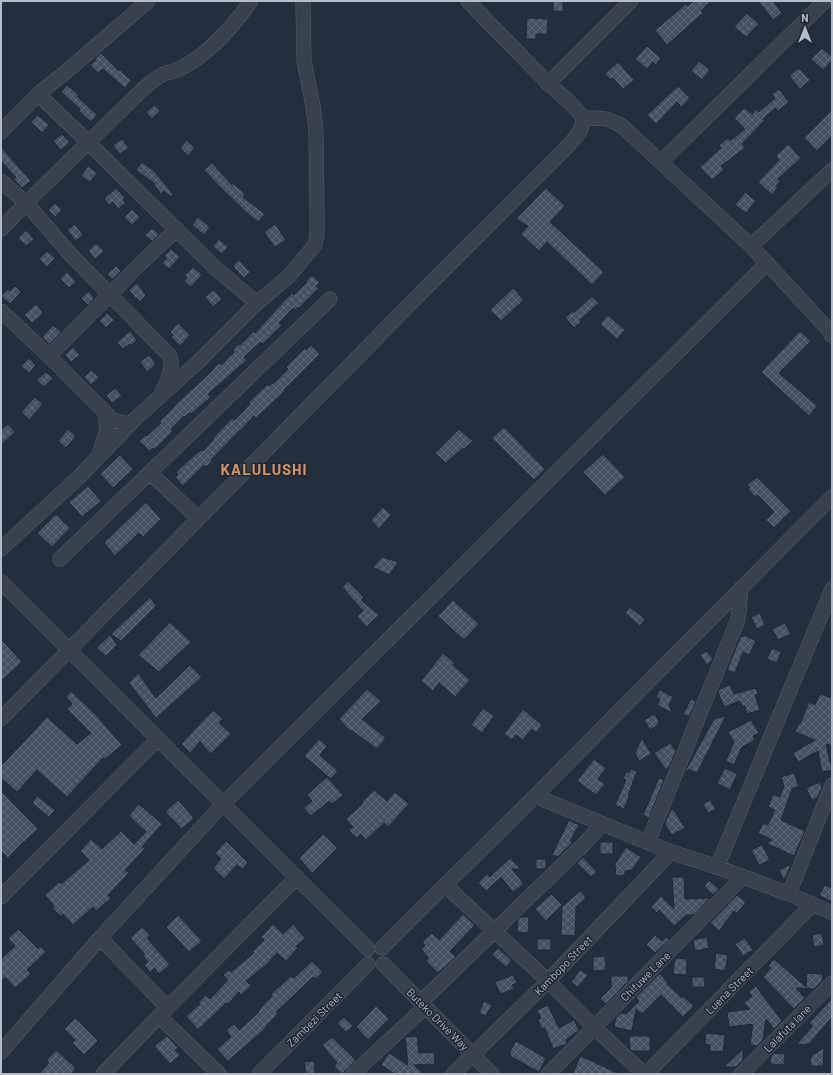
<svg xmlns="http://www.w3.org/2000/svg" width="833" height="1075" viewBox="0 0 833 1075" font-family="Barlow,sans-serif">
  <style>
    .building { fill: url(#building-cross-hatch); stroke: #1f2835 }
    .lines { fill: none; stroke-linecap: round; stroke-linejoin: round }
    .minor-casing { stroke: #565f6c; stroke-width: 15 }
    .minor { stroke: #38414e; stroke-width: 14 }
    .labels { text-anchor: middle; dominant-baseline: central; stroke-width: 3; stroke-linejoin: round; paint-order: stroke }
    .street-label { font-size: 11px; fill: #b4bcc9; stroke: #1d2633 }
    .district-label { font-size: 15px; font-weight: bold; letter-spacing: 1px; fill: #d59563; stroke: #1d2633 }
  </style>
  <defs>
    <pattern id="building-cross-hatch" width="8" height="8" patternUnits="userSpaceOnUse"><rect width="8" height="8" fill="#455162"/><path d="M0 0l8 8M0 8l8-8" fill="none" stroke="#5d6877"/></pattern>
  </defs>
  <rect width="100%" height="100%" fill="#242f3e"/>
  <path class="building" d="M553,1H563V12L553,11Z
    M694,1H711L701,11L703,13L667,45L655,30L686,4L687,6Z
    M758,1H773L782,13L773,20Z
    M747,13L759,24L746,37L734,27Z
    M527,18L548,19L547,34H536V39H526Z
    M647,46L661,58L656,65L653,62L647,69L635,59Z
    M822,48L832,57V61L823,70L811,59Z
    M101,53L119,71L120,70L131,80L125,88L103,69L98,73L90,65L96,60L94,59Z
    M699,61L710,70L702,80L691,71Z
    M618,62L634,80L623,89L613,78L611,80L605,74Z
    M797,69H800L810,80L800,89L789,76Z
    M67,85L79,95L78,97L97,115L91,122L78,110L80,109L61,92Z
    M678,86L690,98L682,107L677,102L656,124L647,115Z
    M779,89L789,102L778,111L775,108L763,119L765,120L742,144L745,148L721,166L724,170L712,180L700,167L721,148L719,145L728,138L730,141L745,129L734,118L744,108L752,114L756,109L759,112L775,98L772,94Z
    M154,105L160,111L152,119L146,112Z
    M832,110V136L817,151L804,138Z
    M38,115L49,125L42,133L31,122Z
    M62,134L70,142L61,150L53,141Z
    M122,139L129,148L120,154L113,145Z
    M187,140L195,148L188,156L180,148Z
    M788,144L801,158L778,179L780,181L776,186L778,187L772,195L758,182L779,160L776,156Z
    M1,147L31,181L22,188L13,179L16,177L1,161Z
    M142,162L154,171L173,194L171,197L164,191L161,194L154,185L155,184L136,170Z
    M212,163L232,185L233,183L245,194L243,197L265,214L258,222L247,213L220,187L204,170Z
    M88,166L97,173L90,182L81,176Z
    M116,188L125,198L123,200L126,203L118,209L113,202L109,205L104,199Z
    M546,188L565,206L550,222L604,272L592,285L547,242L539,251L521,234L528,226L516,219Z
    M745,192L756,201L746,213L735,205Z
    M55,203L62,210L55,217L48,210Z
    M132,209L140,217L132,225L124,217Z
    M198,217L210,227L204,235L192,225Z
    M75,224L83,235L76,241L67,230Z
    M275,224L286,240L275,247L264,232Z
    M152,228L159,234L152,241L145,235Z
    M26,230L34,239L26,246L18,238Z
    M219,239L228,247L222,254L213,246Z
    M96,243L104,251L95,259L88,251Z
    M171,249L180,257L169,269L162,263L167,258L164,256Z
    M47,251L55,258L47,267L39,259Z
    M239,260L250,272L244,278L234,268V264Z
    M116,266L121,271L112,280L107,274Z
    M193,267L202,275L191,287L184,281L187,277L185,275Z
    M67,272L76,282L69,288L60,279Z
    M312,275L320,283L316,286L319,288L299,308L298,307L295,310L293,308L279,323L282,325L263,344L261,342L257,345L244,357L247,360L208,394L211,397L191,414L189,413L185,417L184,416L171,429L173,431L154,450L153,448L149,451L139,441L146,435L147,436L161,423L159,422L175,406H174L212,371V370L219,363L221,365L234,352L233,350L239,344L240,345L254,331L255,333L285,300L292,293L294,295L307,282L306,281Z
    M137,283L146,295L140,302L137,298L136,299L129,290Z
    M15,286L21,292L10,304L1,296L8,289L10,291Z
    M513,288L524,300L501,321L490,310Z
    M214,290L222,299L213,307L205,297Z
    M89,291L94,298L88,305L81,298Z
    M592,296L599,303L580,320L581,322L574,328L565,317L573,311L574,313Z
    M36,304L42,311V315L32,323L24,315Z
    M107,313L114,320L106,328L99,321Z
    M608,315L625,330L617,339L600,324Z
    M178,323L190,335L180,346L171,337L173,335L170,332Z
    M53,325L61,332L49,344L42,337Z
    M130,331L137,340L130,346L129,344L123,349L117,342Z
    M800,331L811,341L779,373L817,406L809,416L761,372Z
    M311,345L320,354L284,390L285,391L256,418L254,416L240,431H239L211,460L212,461L206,467L204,465L183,486L175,477L178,475L176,472L197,453L202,450L203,451L214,439L213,438L232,418L235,420L250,404L249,402L268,384L269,386L276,381L288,369L286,367L305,348L306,350Z
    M73,347L80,355L71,362L65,355Z
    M149,355L156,364L147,372L140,362Z
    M29,358L36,365L29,373L21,366Z
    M91,370L99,378L91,385L84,377Z
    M46,372L53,378L44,387L36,380Z
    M116,388L122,396L112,403L106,395Z
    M35,397L43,404L29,420L21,412Z
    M8,424L15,432L1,445V430Z
    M504,427L545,469L534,480L492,438Z
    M68,429L76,436L66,448L58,441Z
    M459,429L473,441L464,449L463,448L446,463L435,453Z
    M603,454L625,477L605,495L583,472Z
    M120,455L133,469L113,488L100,474Z
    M757,477L791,511L774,528L766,520L774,512L758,495L755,497L748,489L750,487L747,485Z
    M88,486L101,501L82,517L69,502Z
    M146,502L161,519L143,537L139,533L115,556L104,543Z
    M383,507L391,515L379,529L371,520Z
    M56,514L70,528L52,547L37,533Z
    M382,557L398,562L389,575L373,567Z
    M348,581L364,597L361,600L379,615L366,627L357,616L363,611L342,587Z
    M150,597L156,606L121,641L111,634Z
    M453,600L479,624L464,640L438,616Z
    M630,607L645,619L640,626L625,613Z
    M760,613L765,625L757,629L751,617Z
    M170,622L191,642L159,672L138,655Z
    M785,623L791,634L778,640L772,629Z
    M110,635L117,645L106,656L96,648Z
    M744,635L756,641L749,655L743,652L735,673L727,670L741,636L743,637Z
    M1,639L22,662L1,681Z
    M772,648L781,652L777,663L767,659Z
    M706,651L713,659L707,665L700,655Z
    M443,653L455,663L453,665L470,680L455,697L439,683L433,691L421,681Z
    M190,665L202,677L156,718L129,683L138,673L156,698Z
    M730,685L734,694L756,688L758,694L755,695L760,710L747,714L745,706H742L740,701L724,707L718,692L719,689Z
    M367,689L381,701L362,719L386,738L377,749L351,730L350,731L339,719Z
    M660,690L673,697L669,705L672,713L657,705L660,699L656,697Z
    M71,691L96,715L122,745L105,759L103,758L67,797L37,770L17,792L1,778V766L47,717L77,744L91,733L67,709L72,704L66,697Z
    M820,694L832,698V746L826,744L832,770L822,772L818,751L798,762L793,753L815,740L795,732L799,723L800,724L809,702L815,705Z
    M691,699L696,702L689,717L683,714Z
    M483,708L494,716L482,733L471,725Z
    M523,709L542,725L536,733L532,729L523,740L516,735L512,740L504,734Z
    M213,710L223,719L219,723L231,734L211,754L200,742L190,753L181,744Z
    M655,714L659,722L657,726L650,730L644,720Z
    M726,716L697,773L688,769L690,772L686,770L714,719Z
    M751,720L759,733L753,736L755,740L742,747L734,765L726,761L734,742L728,732Z
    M642,738L651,754L639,761L635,753Z
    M319,739L327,746L320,755L338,771L331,779L304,756Z
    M670,743L676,751L669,767L666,770L654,753Z
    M594,759L606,768L598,779L605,784L596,795L577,781Z
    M725,768L737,774L730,790L717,783Z
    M631,769L637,771L628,796L629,797L624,809L615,805L626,780L623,779L626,772L629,773Z
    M794,773L799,786L792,789L781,820L805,831L794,856L766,843L772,840L758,833L763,823L768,825L775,810L768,807L773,794L780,797L784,786L781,777Z
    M327,777L343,795L332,804L329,801L311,816L304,808L312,801L307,795Z
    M659,778L664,780L649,818L643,815Z
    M820,782L822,787L818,797L812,800L806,788Z
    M374,790L387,801L395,792L409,804L388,827L384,823L366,840L361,834L357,838L349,830L353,827L346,819L363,803L362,802Z
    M1,791L38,829L24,842V841L8,858L1,851Z
    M37,796L55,810L49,817L32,803Z
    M178,800L194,818L182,829L165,812Z
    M710,800L716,809L708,813L703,804Z
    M139,804L162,824L142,847L145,849L125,870L129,873L108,895L111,898L96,911L93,907L73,925L63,914L60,916L52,908L54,906L45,895L59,882L61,884L89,860L80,851L91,839L102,849L121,831L134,844L146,832L130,817V814Z
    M673,809L685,828L672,835L665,824L670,811Z
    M569,820L579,825L570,841L573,842L558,857L552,855Z
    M323,834L337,848L312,873L299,858Z
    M226,841L248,863L242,869L237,865L224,879L213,868L221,859L215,853Z
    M600,842H613V854H600Z
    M762,845L770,860L759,865L751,850Z
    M626,847L641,857L632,870L625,871V875L616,876L615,864Z
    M583,857L597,872L591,877L577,863Z
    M510,858L521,869H512L524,884L513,892L501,877L486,891L478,883L487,874L490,877Z
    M536,859H546V869H536Z
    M791,864L786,877L783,879L779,870Z
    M672,877H684L685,899L710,898L694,915H686L674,926L659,910L657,913L651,907L661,896L674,909Z
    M709,880L719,889L713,895L704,886Z
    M825,885L832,888V902L819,895Z
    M580,891L586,898L576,907L575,936L561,935L562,907Z
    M551,894L562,905L546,921L535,909Z
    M737,895L746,902L737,913L734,911L719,931L710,923Z
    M463,914L475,925L450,951L456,957L438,973L426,961L429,958L421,949L425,945L422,942L432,933L439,940Z
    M178,915L202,941L189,952L166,927Z
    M521,917H529L528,933L517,932L518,920Z
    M273,924L283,934L293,924L305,938L296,946L298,948L286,961L277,953L266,965L246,981L251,986L241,995L239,992L228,1004L226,1003L198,1030L186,1016L200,1004L198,1003L206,995L210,999L228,980L223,975L229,970L231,972L254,953L252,952L264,940L261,937Z
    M142,927L150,935L147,938L170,965L159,974L154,968L150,972L144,965L148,962L143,956L145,954L130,938Z
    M18,929L38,949L40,946L46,952L27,970L31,974L15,988L5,977L1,981V959L15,946L8,938Z
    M822,933L824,945L814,947L812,935Z
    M655,935L662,941L666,937L669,940L655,953L646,945Z
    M707,937L709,948L695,951L693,940Z
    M745,938L753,950L743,956L735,944Z
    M537,939H551V950H537Z
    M498,948L512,960L506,967L492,955Z
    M716,953L728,955L725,971L714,969Z
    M605,956L606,970L593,971V957Z
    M675,958L687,959L686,975L673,974Z
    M774,959L806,987L807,973L823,974L822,981L814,989L796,988L805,998L794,1009L763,977L771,968L768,966Z
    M312,961L323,972L316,979L313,977L276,1012L278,1014L265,1027L266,1028L228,1061L217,1049L231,1037L226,1030L234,1024L239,1030L259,1012L258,1011L272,996L271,994L291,976L294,978Z
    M580,970L588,975L578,987L571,982Z
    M660,973L668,983L667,984L682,998L683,996L694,1006L683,1017L661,995L642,1014L636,1009L632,1031L614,1027L616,1017L621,1013L626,1014L639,1001L636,997Z
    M513,975L517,983L512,985L514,989L500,994L495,982Z
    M611,976H628V981L606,1004L600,999L611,988Z
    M692,977H704L705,987H692Z
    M756,986L782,1021L774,1029L766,1019L763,1040L757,1046L750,1045L753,1024L729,1027L727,1012L750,1009L744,1003L752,996L749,992Z
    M832,999V1017L809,1044L796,1045L813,1026L809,1023Z
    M484,1001L492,1005L486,1016L479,1013Z
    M548,1005L559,1028L574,1020L579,1030L566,1040L567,1043L566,1044L553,1049L545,1028L542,1029L538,1020L541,1018L537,1010Z
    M376,1006L389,1019L368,1040L356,1027Z
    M344,1017L353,1026L346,1032L337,1023Z
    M75,1018L98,1041L84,1055L72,1043L75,1040L64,1029Z
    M706,1033L725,1035L723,1052L710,1051V1045L705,1044Z
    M167,1036L178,1048L175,1050L180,1055L170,1064L154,1046Z
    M417,1036L419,1053L434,1052L435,1064L414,1065L423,1074H395L381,1065L389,1053L408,1065L405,1037Z
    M629,1036H650V1051H632L630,1049Z
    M332,1037L356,1060L342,1074L334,1067L337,1063L322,1045Z
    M516,1041L546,1058L539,1072L510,1056L511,1054L509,1053Z
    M824,1048L823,1066H810L811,1056Z
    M743,1049V1060L736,1067H724Z
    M56,1050L76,1068L71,1074H39L49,1063L46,1061Z
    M774,1053L785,1054L784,1065L770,1064L771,1056Z
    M580,1056L592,1061L619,1074H573Z
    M314,1061L315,1073L306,1074L304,1062Z"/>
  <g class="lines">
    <g class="minor-casing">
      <path id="minor" d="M548,84L631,1
        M38,94L88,142L214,267L257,303
        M582,118C599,118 607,117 622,126L751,246L827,328L832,336
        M1,132L38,94L67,71L148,1
        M661,162L825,1
        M1,181L26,203L70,254L169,355C175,365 167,383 162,392
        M1,229L26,203L141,91C149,84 156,77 166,73C171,72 176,71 181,68C208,55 234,25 251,1
        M751,246L832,170
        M1,311L49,356L113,420L129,424
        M49,356L141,263L177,229
        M100,452L107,430L105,412
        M150,473L198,518
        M1,549L79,477L135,419L198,362L257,303L289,276L315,245L317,233V218L316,131L313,106L304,61L303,1
        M60,559L330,299
        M1,582L368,949
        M1,719L420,294L569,145C575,138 585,128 582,118C580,110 555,90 548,83C521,56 494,28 468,1
        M535,796L671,852L717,867L789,894L832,913
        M648,842L737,622L739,612L741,588
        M717,867L832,589
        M445,885L548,981L595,1028L644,1074
        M789,894L832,785
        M1,897L158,739
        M100,938L167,1007
        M382,948L535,796L832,497
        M383,964L492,1074
        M421,1002L586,842L602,824
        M1,1052L100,938L223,804L767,263
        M103,1074L159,1016
        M219,1074L159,1016L297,877
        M259,1074L368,964
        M353,1074L425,1007
        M453,1074L548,981L671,852
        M548,1074L742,878
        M646,1074L812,905
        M741,1074L832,983"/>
    </g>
    <use href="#minor" class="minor"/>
  </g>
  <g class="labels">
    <g class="street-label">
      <text transform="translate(563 965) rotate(-46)">Kambopo Street</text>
      <text transform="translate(645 976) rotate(-45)">Chifuwe Lane</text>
      <text transform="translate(729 990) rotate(-45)">Luena Street</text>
      <text transform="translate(314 1019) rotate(-45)">Zambezi Street</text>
      <text transform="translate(438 1019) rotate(45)">Buteko Drive Way</text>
      <text transform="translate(787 1028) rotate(-45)">Lalafuta lane</text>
    </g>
    <g class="district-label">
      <text x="264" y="469">KALULUSHI</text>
    </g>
  </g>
  <rect width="833" height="1075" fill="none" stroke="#b4bcc9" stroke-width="4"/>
  <g transform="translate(805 28)" stroke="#1d2633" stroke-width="3" paint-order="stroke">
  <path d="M0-3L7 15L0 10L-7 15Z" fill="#b4bcc9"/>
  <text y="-6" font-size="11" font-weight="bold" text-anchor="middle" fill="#b4bcc9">N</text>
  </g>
</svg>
